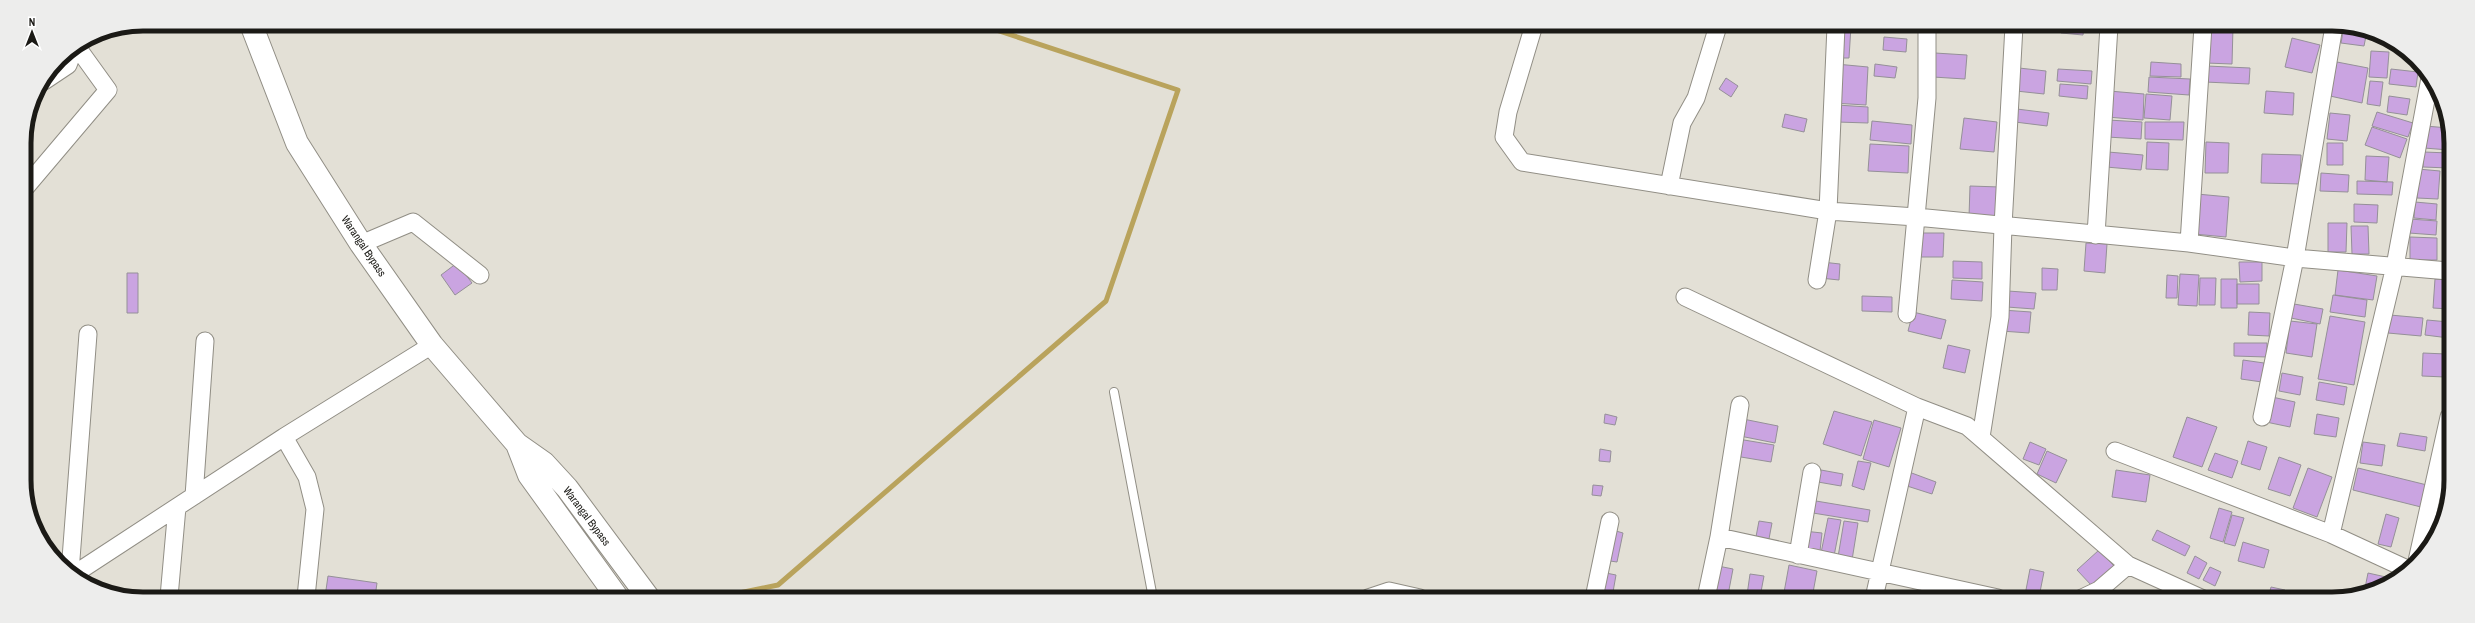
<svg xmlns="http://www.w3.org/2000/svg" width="2475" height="623" viewBox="0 0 2475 623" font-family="'Archivo Narrow',sans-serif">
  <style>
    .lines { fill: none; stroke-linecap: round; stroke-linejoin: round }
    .stream { stroke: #b9a35c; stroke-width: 5 }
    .building { fill: #caa4e1; stroke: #959098 }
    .lane-casing { stroke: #918e85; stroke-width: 10 }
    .street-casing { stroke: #918e85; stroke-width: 19 }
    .secondary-casing { stroke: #918e85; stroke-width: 24 }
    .lane { stroke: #fff; stroke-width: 8 }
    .street { stroke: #fff; stroke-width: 17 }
    .secondary { stroke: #fff; stroke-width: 22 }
    .labels { text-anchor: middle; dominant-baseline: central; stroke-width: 4; stroke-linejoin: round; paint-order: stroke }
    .street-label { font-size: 11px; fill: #1b1a16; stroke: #fff }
    .rim { fill: none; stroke: #1b1a16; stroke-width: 5 }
  </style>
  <rect width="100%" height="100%" fill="#e3e0d6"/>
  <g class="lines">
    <path class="stream" d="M720,597L778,585L1106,301L1178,90L981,25"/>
  </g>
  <path class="building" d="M1840,26H1851L1849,58H1839Z
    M2062,26H2084L2083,35L2061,33Z
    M2207,26L2233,27L2232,64L2206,63Z
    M2344,26H2355L2367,31L2364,46L2341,43Z
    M1884,37L1907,39L1906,52L1883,50Z
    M2292,38L2320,45L2312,73L2285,67Z
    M2371,51L2389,52L2387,78L2369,77Z
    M1935,53L1967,55L1965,79L1933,77Z
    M2151,62L2181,64V77L2150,76Z
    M2337,62L2368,68L2362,103L2330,96Z
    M1836,64L1868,67L1866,105L1833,103Z
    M1875,64L1897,67L1895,78L1874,76Z
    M2207,66L2250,68L2249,84L2205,82Z
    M2019,68L2046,71L2044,94L2016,91Z
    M2058,69L2092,71L2091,84L2057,81Z
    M2391,69L2418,72L2416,87L2389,84Z
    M2149,77L2190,79L2189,95L2148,92Z
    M1726,78L1738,86L1731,97L1719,89Z
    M2370,81L2383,82L2380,106L2367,104Z
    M2060,84L2088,86L2087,99L2059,96Z
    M2434,84L2439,90L2441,97H2434Z
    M2109,91L2144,94L2143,120L2107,117Z
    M2266,91L2294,93L2293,115L2264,113Z
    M2146,94L2172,96L2170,120L2144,118Z
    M2389,96L2410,99L2407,115L2387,112Z
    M1837,105L1868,107V123L1837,122Z
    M2017,109L2049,113L2047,126L2015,122Z
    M2377,112L2413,123L2408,137L2372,126Z
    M2330,113L2350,115L2347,141L2327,139Z
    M1785,114L1807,119L1804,132L1782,127Z
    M1964,118L1997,122L1994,152L1960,149Z
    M2108,120L2142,122L2141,139L2107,137Z
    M1872,121L1912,125L1911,144L1870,140Z
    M2145,122H2184L2183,140L2145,139Z
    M2425,126L2449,128V150L2424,148Z
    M2372,127L2407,139L2400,158L2365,145Z
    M2147,142L2169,143L2168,170L2146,169Z
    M2206,142L2229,143L2228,173H2205Z
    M2327,143H2343V165H2327Z
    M1870,144L1909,146L1908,173L1868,171Z
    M2108,152L2143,155L2141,170L2106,167Z
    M2424,152L2449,153V168L2423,167Z
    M2262,154L2301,155L2300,184L2261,183Z
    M2366,156L2389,157L2387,182L2365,180Z
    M2418,169L2440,171L2438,199L2417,198Z
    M2321,173L2349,175L2348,192L2320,191Z
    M2357,181L2393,182L2392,195L2357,194Z
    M1970,186L2000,187L1999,218L1969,217Z
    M2197,194L2229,197L2226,237L2194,234Z
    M2415,202L2437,204L2436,220L2414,218Z
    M2354,204L2378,205L2377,223L2354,222Z
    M2410,219L2437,221L2436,235L2409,233Z
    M2328,223H2347L2346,252H2328Z
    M2351,226H2368L2369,254H2352Z
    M1920,233H1944L1943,257H1919Z
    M2410,237L2437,238V260H2410Z
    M2086,243L2107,244L2105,273L2084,271Z
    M1953,261L1982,262V279L1953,278Z
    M1822,262L1840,264L1839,280L1820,278Z
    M2239,262H2262V281L2240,282Z
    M457,263L472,283L455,295L441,275Z
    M2042,268L2058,269L2057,290H2042Z
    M2338,270L2377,276L2373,300L2335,295Z
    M127,273H138V313H127Z
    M2180,274L2199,275L2197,306L2178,305Z
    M2167,275L2178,276L2177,298H2166Z
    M2200,278H2216L2215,305H2199Z
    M2221,279H2237V308H2221Z
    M2435,279L2449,280V309L2433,308Z
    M1952,280L1983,282L1982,301L1951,299Z
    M2237,284H2259V304H2237Z
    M2008,291L2036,293L2034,309L2007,307Z
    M2333,295L2367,300L2365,317L2330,312Z
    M1862,296L1892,297V312L1862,311Z
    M2294,304L2323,309L2320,324L2291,318Z
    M2002,310L2031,312L2029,333L2001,331Z
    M1913,312L1946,320L1941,339L1908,331Z
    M2249,312L2270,313L2269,336L2248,335Z
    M2390,315L2423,318L2421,336L2388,333Z
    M2330,316L2365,322L2354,385L2318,379Z
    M2427,320L2449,322V338L2425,335Z
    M2290,321L2317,324L2312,357L2286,353Z
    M2234,343H2267V357L2234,356Z
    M1948,345L1970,350L1965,373L1943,368Z
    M2423,353L2446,354L2445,377L2422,376Z
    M2243,360L2264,363L2262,382L2241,379Z
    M2282,373L2303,377L2300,395L2279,391Z
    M2319,382L2347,387L2344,405L2316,400Z
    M2272,397L2295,402L2290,427L2266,422Z
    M1834,411L1872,422L1861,456L1823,444Z
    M1605,414L1617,417L1615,425L1604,423Z
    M2317,414L2339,418L2336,437L2314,434Z
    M2187,417L2217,427L2202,467L2173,457Z
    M1743,419L1778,426L1775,443L1740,436Z
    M1874,420L1901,428L1889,467L1863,459Z
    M2400,433L2427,437L2425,451L2397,446Z
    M1738,439L1774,445L1771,462L1735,456Z
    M2248,441L2267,447L2260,470L2241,464Z
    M2030,442L2046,449L2039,465L2023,459Z
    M2363,442L2385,445L2382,466L2360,463Z
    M1600,449L1611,451L1610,462L1599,461Z
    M2047,451L2067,460L2056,483L2037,474Z
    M2215,453L2238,461L2232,478L2208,470Z
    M2279,457L2301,465L2290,496L2268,489Z
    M1858,461L1871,463L1864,490L1852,486Z
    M2308,468L2332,477L2317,517L2293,508Z
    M2358,468L2427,485L2421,507L2353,490Z
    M1821,470L1843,474L1841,486L1818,482Z
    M2116,470L2150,475L2146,502L2112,497Z
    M1909,472L1936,482L1932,494L1904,485Z
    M1593,485L1603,486L1601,496L1592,495Z
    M2447,498L2449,503L2446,511H2444Z
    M1816,501L1870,510L1868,522L1813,513Z
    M2219,508L2232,512L2223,542L2210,538Z
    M2386,514L2399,518L2391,547L2378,544Z
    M2232,515L2244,518L2235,546L2224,543Z
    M1828,518L1841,520L1834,556L1821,553Z
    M1759,521L1772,523L1768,544L1755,542Z
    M1844,521L1858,523L1852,560L1838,557Z
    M2428,525L2440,527L2435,540L2422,555Z
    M2157,530L2190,546L2185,556L2152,540Z
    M1616,531L1623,533L1617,562L1610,561Z
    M1804,531L1822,533L1820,551L1801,549Z
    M2243,542L2269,550L2264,568L2238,561Z
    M2099,550L2114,566L2092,586L2077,570Z
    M2195,556L2207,563L2199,579L2187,573Z
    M1789,565L1817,571L1812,598H1783Z
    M1718,566L1733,569L1728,595L1713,592Z
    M2210,567L2221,572L2215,586L2203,580Z
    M2030,569L2044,572L2039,597L2025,595Z
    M1606,573L1616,575L1613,592L1603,590Z
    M2368,573L2395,579L2377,590L2364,593Z
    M1750,574L1764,576L1760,597L1747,595Z
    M328,576L377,583L375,597H325Z
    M2271,587L2285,590L2283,599H2268Z
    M2141,591L2165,594L2164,599H2140Z
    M1600,594L1624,597V598H1599Z
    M2303,595L2317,599H2302Z"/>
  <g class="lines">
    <g class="lane-casing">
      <path id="lane" d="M1114,392L1153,598"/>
    </g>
    <g class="street-casing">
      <path id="street" d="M1534,25L1508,112L1504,137L1522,162L1828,211L1916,217L2189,243L2295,258L2449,271
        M44,81L68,65L74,49
        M1669,186L1682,123L1696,98L1718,26
        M25,188L108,90L77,47
        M2096,235L2109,26
        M2189,243L2203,26
        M361,244L413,222L480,275
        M1817,280L1828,211L1836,26
        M1685,297L1917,407L1967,426L2128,565L2203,599
        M1907,314L1927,98V26
        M2262,417L2295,258L2334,26
        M284,437L307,477L315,509L306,597
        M1981,437L2000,317L2003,226L2014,26
        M2115,451L2331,534L2409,570
        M194,496L205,341
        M2331,534L2395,266L2430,78
        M1719,537L1740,405
        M1798,555L1812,472
        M2417,561L2449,417
        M70,572L88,334
        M73,575L284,437L432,345
        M169,597L177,507
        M1368,598L1389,591L1420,598
        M1594,598L1610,521
        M1706,598L1719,537L1998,598
        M1874,598L1917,407
        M2080,599L2099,590L2128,565"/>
    </g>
    <g class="secondary-casing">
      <path id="secondary" d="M251,24L297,143L361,244L432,345L517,444L544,463L567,488L648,597
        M517,444L529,475L617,597"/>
    </g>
    <use href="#lane" class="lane"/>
    <use href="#street" class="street"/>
    <use href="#secondary" class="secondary"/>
  </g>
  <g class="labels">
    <g class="street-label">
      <text transform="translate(364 246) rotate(56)">Warangal Bypass</text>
      <text transform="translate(587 516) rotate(53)">Warangal Bypass</text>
    </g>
  </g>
  <path d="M0 0H2475V623H0ZM143 31H2332A112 112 0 0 1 2444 143V480A112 112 0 0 1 2332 592H143A112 112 0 0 1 31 480V143A112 112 0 0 1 143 31Z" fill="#ededec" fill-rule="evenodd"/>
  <path class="rim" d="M143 31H2332A112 112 0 0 1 2444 143V480A112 112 0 0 1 2332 592H143A112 112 0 0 1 31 480V143A112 112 0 0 1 143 31Z"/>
  <g transform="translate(32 32)" stroke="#ffffff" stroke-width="3" paint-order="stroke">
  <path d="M0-3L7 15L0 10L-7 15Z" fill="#1b1a16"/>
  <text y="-6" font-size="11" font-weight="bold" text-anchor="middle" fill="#1b1a16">N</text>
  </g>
</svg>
